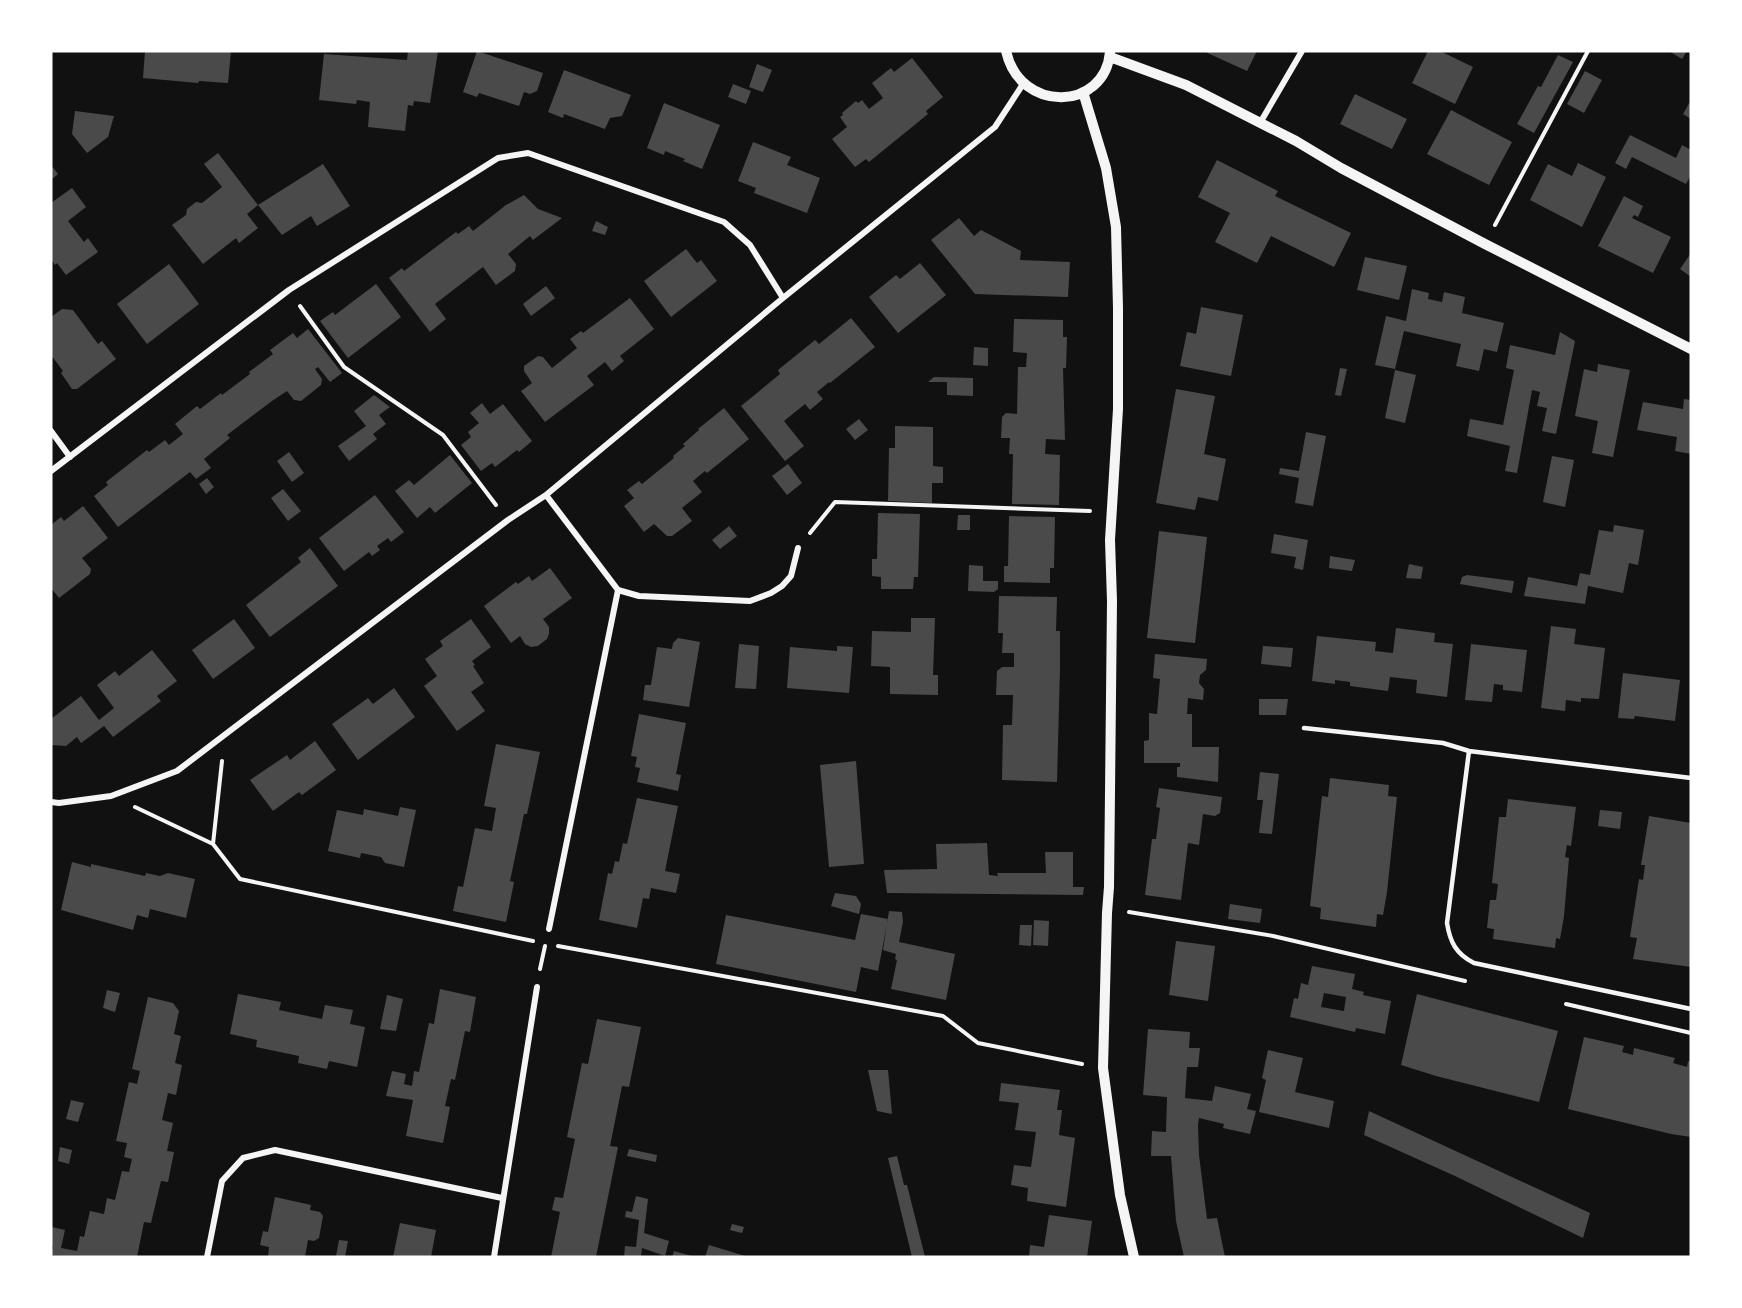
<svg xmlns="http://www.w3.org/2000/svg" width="1742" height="1308" viewBox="0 0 1742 1308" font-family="Figtree,sans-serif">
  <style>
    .building { fill: #4a4a4a; fill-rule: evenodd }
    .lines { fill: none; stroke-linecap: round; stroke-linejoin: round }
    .path { stroke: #f5f5f5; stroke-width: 4 }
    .service { stroke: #f5f5f5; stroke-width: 4.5 }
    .minor { stroke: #f5f5f5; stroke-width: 6 }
    .tertiary { stroke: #f5f5f5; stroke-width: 10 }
  </style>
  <rect width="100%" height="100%" fill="#111"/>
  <path class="building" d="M145,51H231L228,83L199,81L198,83L143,78Z
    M408,51H438L430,103L414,101L413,106L408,105L405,131L368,127L370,102L357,100L356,104L319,100L324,54L407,60Z
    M477,51L543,73L537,91L530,94L524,92L519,106L479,93L477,97L463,92Z
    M1203,51H1257L1247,71Z
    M1428,51H1440L1473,67L1455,104L1412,83Z
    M1669,51H1687L1682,59Z
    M1558,55L1573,62L1534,133L1517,124L1538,86L1541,87Z
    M912,58L943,97L926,111L928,114L869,162L866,159L855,167L832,139L847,127L840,117L843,115L842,113L856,101L858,103L862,100L869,109L883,98L872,83L891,68L894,72Z
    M757,64L772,70L763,92L749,87Z
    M564,70L631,95L622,116L610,118L605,129L564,114L563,118L548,112Z
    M1585,71L1602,80L1584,113L1567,104Z
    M733,84L751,91L746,104L728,97Z
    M1355,94L1407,119L1392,149L1340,124Z
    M1691,100V119L1683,114Z
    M664,103L720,125L702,169L683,161L685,159L665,151L664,155L647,148Z
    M1451,110L1512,142L1489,185L1427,154Z
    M75,111L114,116L108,137L87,153L72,134Z
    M1630,135L1676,158L1682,145L1691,150V175L1686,184L1632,157L1626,169L1615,163Z
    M753,142L791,157L787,165L820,178L807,213L754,193L756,188L738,181Z
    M218,153L258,205L247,214L258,228L239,243L236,238L203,264L172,225L186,215L187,209L196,202L202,203L222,187L204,164Z
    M1217,160L1278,191L1275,196L1351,233L1334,267L1271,236L1257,263L1215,242L1230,213L1198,197Z
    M1578,163L1606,177L1582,227L1530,200L1548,164L1572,176Z
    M323,164L350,206L317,226L311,216L282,235L258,205Z
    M51,165L58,174L51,180Z
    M72,188L86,207L68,221L84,242L88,238L98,252L66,275L57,263L55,265L51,259V203Z
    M524,195L538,209L562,218L533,240L530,236L508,254L516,264L515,271L496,285L483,267L435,304L446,319L430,332L389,278L402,268L404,271L456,232L458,234L469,226L473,231L506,205Z
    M1624,196L1643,206L1638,217L1634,215L1632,218L1671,237L1653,273L1598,246Z
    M959,218L974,236L981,230L1021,251L1020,260L1070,262L1068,297L975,294L931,240Z
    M596,221L608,227L605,235L592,231Z
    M686,249L697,263L701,260L717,281L671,317L644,281Z
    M1691,253V277L1680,269Z
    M1365,257L1407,266L1399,300L1357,290Z
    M920,263L946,295L898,333L869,297L896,275L900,279Z
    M169,264L199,304L147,344L117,304Z
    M376,284L401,317L348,358L320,321L333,312L335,315Z
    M546,286L555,298L531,316L523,304Z
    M1412,289L1429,293L1428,299L1442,302L1444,292L1465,297L1462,313L1504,323L1497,352L1484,349L1479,371L1456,366L1461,344L1404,331L1395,369L1375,365L1386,316L1406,321Z
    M630,298L654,329L620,356L624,361L612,371L605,362L587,376L594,385L545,422L521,391L532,383L524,371V366L538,356L543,357L552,368L577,348L570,339L581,331L583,333Z
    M1201,307L1243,315L1231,376L1180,366L1187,332L1196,334Z
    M62,309L73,310L98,344L102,341L116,359L77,389H72L61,373L63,371L51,355V317Z
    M851,318L875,347L830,383L829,382L817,392L823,399L810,410L805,404L784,421L804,446L785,461L741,406L780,374L778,370L815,340L819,344Z
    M1014,319L1063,320V337H1067L1066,368H1063L1065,440L1046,439L1045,454L1060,455L1059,505L1012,504L1013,454H1009L1010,438H1001L1002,417L1006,413L1017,414L1018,367H1026L1027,353L1013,352Z
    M308,329L342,373L330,382L318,367L315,369L322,379L321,385L301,401L294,400L287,391L272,401L227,435L230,438L204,459L211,468L196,479L190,472L118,527L94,496L108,485L106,482L147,450L149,452L165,440L169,445L183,434L175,424L197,406L200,409L221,393L222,395L250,374L249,372L273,354L270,350L293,333L297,338Z
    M1560,332L1575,341L1556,434L1542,431L1547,408L1537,406L1540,392L1532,390L1517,473L1505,471L1510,446L1467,436L1470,419L1503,425L1514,370L1506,368L1510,345L1555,355Z
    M974,347L988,348V366L973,365Z
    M1598,364L1630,370L1613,457L1592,453L1598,421L1575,416L1584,369L1597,372Z
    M1340,368L1347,369L1341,396L1335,395Z
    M1395,370L1416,375L1405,423L1385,418Z
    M934,377L973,378V396L947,395V382H928Z
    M1176,389L1215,396L1204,454L1226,459L1218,501L1198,497L1195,510L1156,503Z
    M374,395L390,407L379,415L386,424L373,434L377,439L349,461L338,446L366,426L354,411Z
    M1684,399L1691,400V454L1675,451L1677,437L1637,430L1643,402L1683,409Z
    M482,403L490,414L503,404L532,441L519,452L517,450L495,467L492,463L481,471L461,445L471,437L468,432L479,423L470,413Z
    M724,408L749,439L707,473L705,471L693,481L702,492L682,508L692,521L672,536H667L654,524L644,532L624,506L634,498L627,490L639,481L642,484L674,458L673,456L685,446L683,444L699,430L698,429Z
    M859,419L868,430L855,440L846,429Z
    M895,426L933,427V466L943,467V483H932V503L888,501L889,448H895Z
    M1306,432L1326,436L1313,506L1295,503L1299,478L1279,474L1280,468L1299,471Z
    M289,452L304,473L292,482L277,461Z
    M450,455L472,483L435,513L430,507L417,518L395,491L409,480L414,485Z
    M1552,456L1574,460L1565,507L1543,502Z
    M788,464L802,483L787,495L772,476Z
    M207,478L214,487L206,494L199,484Z
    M283,489L301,511L288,521L271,498Z
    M375,495L404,532L391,542L388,538L377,546L380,550L372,556L369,552L344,571L319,538Z
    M83,506L108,538L82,558L91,569L90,574L59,598L51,588V525L61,517L64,521Z
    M878,513L920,514L918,577H914L913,589H881V577L872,576V559H877Z
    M958,515H970V530H957Z
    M1009,516L1055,517L1054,568H1050V583L1004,582V566H1008Z
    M1614,525L1644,530L1638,565L1629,563L1623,593L1588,586L1585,604L1524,596L1528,577L1577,586L1580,573L1590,575L1599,530L1613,532Z
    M729,526L737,536L720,549L712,540Z
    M1159,531L1207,537L1195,643L1147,638Z
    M1274,534L1308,540L1303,570L1294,568L1296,557L1271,553Z
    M310,548L338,586L270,637L246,605L301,562L298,558Z
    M1330,556L1355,560L1352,571L1329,568Z
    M1409,564L1423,567L1421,579L1406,578Z
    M969,565L983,566V581H998V589L994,592L968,591Z
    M550,568L572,598L543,619L549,627V634L547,639L538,646L531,647L525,644L520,636L511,643L484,606L516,582L518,584L529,576L532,581Z
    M1467,575L1514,581L1512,593L1460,584L1462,577Z
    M999,596L1057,597L1056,631H1060V668L1057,782L1002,780L1003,725H1012L1013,695H996L997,671L1002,667H1014V653H1002L1003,633H998Z
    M911,618H935L933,675H938V695L890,694V667L871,666L872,631L911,632Z
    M234,619L255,648L213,679L192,650Z
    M471,619L491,647L472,661L475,665L473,666L484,683L471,692L485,711L457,731L424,686L437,676L425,659L443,646L440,641Z
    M1551,626L1576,629L1574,644L1605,648L1599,699L1581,698V702L1566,700L1565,711L1541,708Z
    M1396,628L1435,633L1434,642L1453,644L1447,697L1416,693L1417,680L1390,677L1388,691L1350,686V682L1335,680V684L1312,681L1317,636L1376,642L1375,651L1393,653Z
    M678,638L700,642L689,707L643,700L645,685H651L657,647L672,649L673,643Z
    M739,644L759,646L756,689L735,688Z
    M1471,644L1527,650L1522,692L1503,690V685L1494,684L1492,702L1465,700Z
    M837,646L853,647L849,693L787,688L790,647L837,651Z
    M1263,646L1293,648L1291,667L1261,664Z
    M152,650L177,681L157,696L161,701L113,737L104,726L81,743L77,737L66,746L51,745V719L81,696L99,720L114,708L97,685L115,671L119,676Z
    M1155,654L1207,659L1206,670L1200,675L1199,683L1204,689L1203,700L1188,698L1187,714H1192V747H1219L1218,782L1177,777V767H1180V763H1144V741L1149,740V713L1157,714L1160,679L1153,678Z
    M1623,673L1680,680L1675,721L1635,716L1634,719L1618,718Z
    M394,688L415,717L358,760L332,724L368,698L373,704Z
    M1259,699H1288L1286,715H1259Z
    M639,714L686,723L676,774L681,775L678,791L637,782L640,768L635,767L637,757L631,756Z
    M315,741L336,770L302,795L299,792L273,811L250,780L287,755L290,760Z
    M496,744L540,752L527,814H524L510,881L514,882L506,922L453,911L458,886L463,887L475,828L492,831L496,808L484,806Z
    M856,761L864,864L829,867L820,765Z
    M1260,772L1279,774L1272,834L1259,833L1263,800H1257Z
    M1330,778L1389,785L1388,796L1397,797L1387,892L1383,915L1377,914L1376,927L1320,919L1321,908L1310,906L1322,796L1328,797Z
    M1159,788L1222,797L1220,813L1215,816L1203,814L1199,845L1188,843L1181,900L1145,895L1152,839H1156L1160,808L1156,807Z
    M637,798L678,806L665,871L680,874L676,893L651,888L649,899L643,898L637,928L599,920L608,873L612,874L615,861L619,862L623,843L627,844Z
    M1508,799L1576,807L1571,846L1567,845L1565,857L1569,858L1564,916L1560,939L1556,938L1555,948L1493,939L1494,929L1487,928L1490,900H1496L1498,884L1492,883L1499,817H1506Z
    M400,807L416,810L404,867L385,863L381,857L361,853L360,858L328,851L337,810L363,815L364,809L398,816Z
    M1600,810L1622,812L1620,829L1598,826Z
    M1649,816L1691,823V967L1633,959L1637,938L1630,937L1639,879L1643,880L1645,865H1641Z
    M987,843L989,875L998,876L997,873H1046L1045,852H1073V887H1084L1083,895L887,893L884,870L937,869L936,844Z
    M72,862L91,867V864L145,876L146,873L160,876L168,873L195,879L186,918L150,909L148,918L137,915L133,930L61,910Z
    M835,893L856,896L861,904L859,914L831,906Z
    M1230,904L1262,909L1260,923L1228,919Z
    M889,911L902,912L903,922L899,942L955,954L946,1000L891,989L897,960L895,959L896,954L883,950Z
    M861,914L888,919L878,971L861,967L856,992L716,964L726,915L855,940Z
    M1034,920L1049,921L1048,946L1033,945Z
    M1020,925H1032L1031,946L1019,945Z
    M1176,941L1215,946L1208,1001L1169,995Z
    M1312,966L1355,974L1352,989L1364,992L1363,995L1391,1001L1385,1034L1356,1028L1355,1032L1290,1017L1294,998L1298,999L1301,983L1308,985ZM1324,993L1346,997L1344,1011L1321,1007Z
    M440,989L476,997L470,1032L465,1031L455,1080L451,1079L445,1106L450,1107L443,1143L406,1136L413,1100L386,1096L392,1071L406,1074L404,1084L412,1086L414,1071L419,1072L429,1023L434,1024Z
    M107,990L120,993L115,1012L103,1008Z
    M238,994L281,1002L279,1010L322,1019L325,1005L353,1010L350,1024L365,1027L357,1067L329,1061L327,1069L298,1063L299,1056L256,1047L257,1040L230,1034Z
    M1417,994L1558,1031L1539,1102L1436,1076L1401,1065Z
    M387,995L403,999L396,1031L380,1029Z
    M148,997L173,1003L179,1011L174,1034L181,1036L175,1063L182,1065L176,1095L168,1093L162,1120L173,1123L167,1151L174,1152L168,1182L161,1181L151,1223L144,1222L137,1257H60L51,1255L53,1246H51L52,1227L65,1230L61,1248L77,1251L80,1236L84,1237L90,1211L104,1214L107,1198L115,1200L122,1171L129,1172L132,1159L124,1157L127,1143L116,1141L129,1082L137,1084L140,1071L132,1069Z
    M597,1019L641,1027L629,1087L622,1086L610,1146L618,1147L596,1257H551L560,1212L552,1210L555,1197L563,1198L575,1139L567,1137L582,1063L588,1064Z
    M1148,1029L1190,1032L1189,1048H1200L1198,1067H1187L1185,1098L1212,1101L1215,1086L1251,1094L1247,1109L1256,1111L1250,1134L1223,1128L1224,1124L1199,1118L1198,1125L1199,1155L1207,1219L1217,1218L1225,1257H1184L1176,1221L1171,1156H1151L1152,1131L1166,1132L1167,1097L1143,1095Z
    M1584,1037L1624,1046L1622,1052L1633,1055L1634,1048L1675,1058L1673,1063L1687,1067L1688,1061L1691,1062V1137L1671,1134L1568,1109Z
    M1268,1050L1303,1058L1295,1092L1334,1101L1329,1128L1259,1112L1266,1080L1262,1078Z
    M868,1070H888L892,1114L877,1111Z
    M1001,1083L1060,1090L1057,1110H1062L1059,1135L1075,1138L1066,1207L1027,1201L1028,1188L1011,1185L1014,1165L1031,1167L1036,1132L1015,1130L1019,1103L999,1101Z
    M71,1100L84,1103L78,1122L66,1119Z
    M1369,1111L1590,1213L1583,1238L1455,1176L1364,1135Z
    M60,1147L72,1150L69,1164L58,1161Z
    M629,1149L657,1155L656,1162L627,1156Z
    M897,1156L904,1185H907L925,1257H912L888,1158Z
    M636,1196L648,1199L644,1233L669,1241L665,1256L642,1248L641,1257H624L625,1246L636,1247L639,1220L625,1217L626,1211L632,1212Z
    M275,1197L311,1205L310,1210L320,1212L323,1216L319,1238L314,1241L308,1240L305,1257H268L269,1247L260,1245L263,1231L268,1232Z
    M1049,1215L1092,1221L1087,1257H1029L1030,1245L1044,1247Z
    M400,1223L436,1230L431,1257H393Z
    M732,1224L744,1227L742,1233L730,1230Z
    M339,1240L348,1241L345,1257L336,1256Z
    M709,1245L745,1256V1257H705Z
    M674,1251L692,1256V1257H672Z"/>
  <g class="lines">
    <path class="path" d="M1495,225L1588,51
      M300,306L344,367L443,435L496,505
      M810,533L835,502L1090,511
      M222,761L213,844L240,879L533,941
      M135,807L213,844
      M1129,912L1273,936L1465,981
      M558,946L943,1016L978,1043L1082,1064
      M540,969L545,946
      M1566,1004L1691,1033"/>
    <path class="service" d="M1304,728L1443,743L1469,751L1691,778
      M1469,751L1447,923C1450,942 1456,954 1474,963L1691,1009"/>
    <path class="minor" d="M1260,123L1302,51
      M51,431L70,457
      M51,471L289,290L498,158L528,153L724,222L750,245L783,298
      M546,495L618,590L549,929
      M618,590L639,596L750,601L771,593L782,586L791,576L798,548
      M51,802L59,803L111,796L177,771L508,520L546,495L783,298L995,127L1023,84
      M207,1257L222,1181L243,1158L275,1150L502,1198
      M494,1257L537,987"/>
    <path class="tertiary" d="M1006,51C1020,114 1105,111 1110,52
      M1110,57L1186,85L1296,141L1341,168L1485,244L1691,349
      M1083,92L1106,168L1116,227L1118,308V409L1110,540L1112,601L1109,887L1107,913L1103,1068L1120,1195L1134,1257"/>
  </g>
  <rect width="1742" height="1308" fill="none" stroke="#ffffff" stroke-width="105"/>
</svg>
